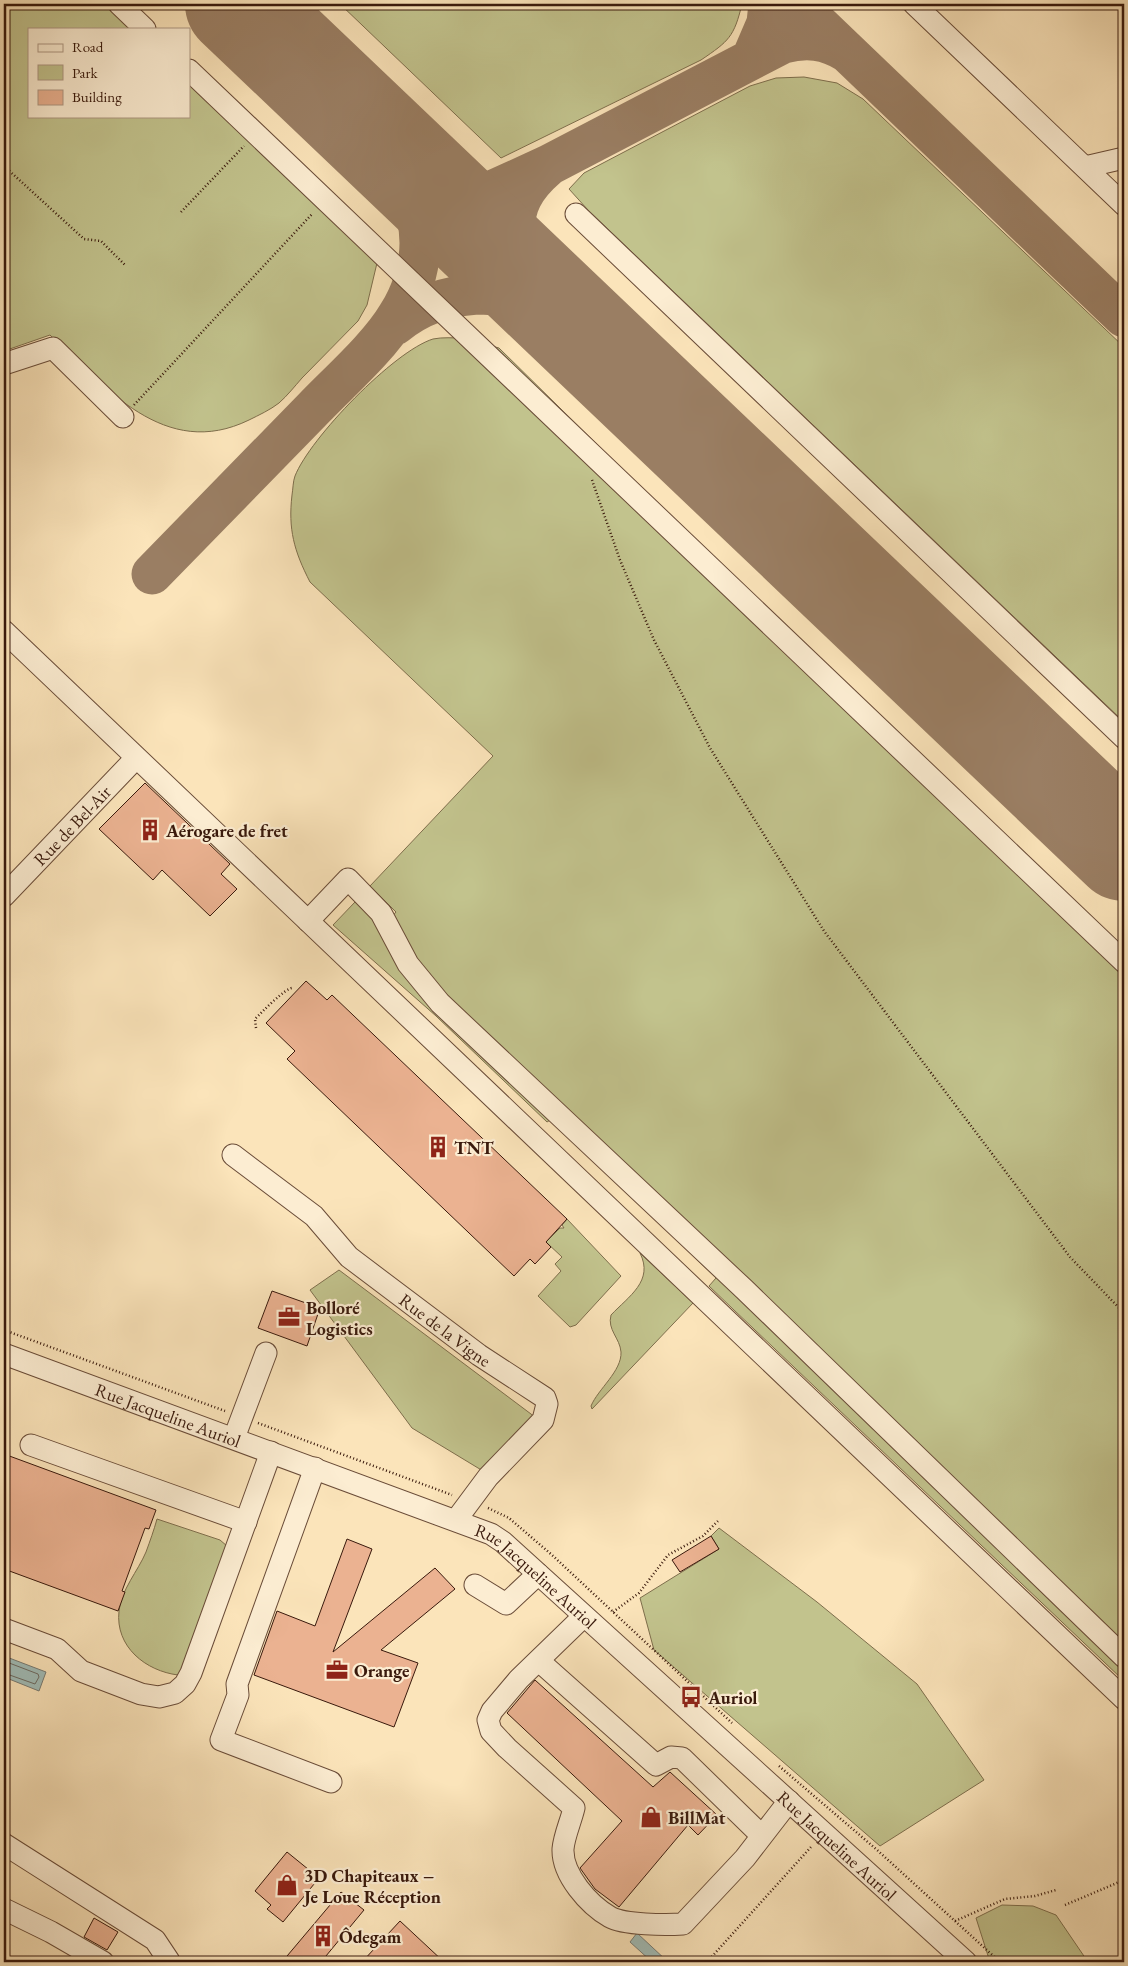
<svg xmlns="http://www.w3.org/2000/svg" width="1128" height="1966" viewBox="0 0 1128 1966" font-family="'EB Garamond',serif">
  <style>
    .green { fill: #c2c38d; stroke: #7e6e4c }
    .water { fill: #a1bdb8; stroke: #777b73 }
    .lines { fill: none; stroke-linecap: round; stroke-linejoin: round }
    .shore { stroke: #6d6b62; stroke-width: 1 }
    .taxiway { stroke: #9a7e63; stroke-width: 41 }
    .runway { stroke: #9a7e63; stroke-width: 104 }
    .building { fill: #ebb291; stroke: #39190c }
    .minor-casing { stroke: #6a4c38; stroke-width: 23 }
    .path { stroke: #39190c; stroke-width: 2.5; stroke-dasharray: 1 2.5; stroke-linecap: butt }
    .minor { stroke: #fcedd2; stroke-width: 21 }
    .labels { text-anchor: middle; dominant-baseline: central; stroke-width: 4.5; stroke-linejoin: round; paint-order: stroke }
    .street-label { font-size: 18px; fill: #39190c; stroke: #fcedd2 }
    .poi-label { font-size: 18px; font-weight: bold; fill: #39190c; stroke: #fcedd2; text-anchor: start }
  </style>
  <rect width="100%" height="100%" fill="#fbe4ba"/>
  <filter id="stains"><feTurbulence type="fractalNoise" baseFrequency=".004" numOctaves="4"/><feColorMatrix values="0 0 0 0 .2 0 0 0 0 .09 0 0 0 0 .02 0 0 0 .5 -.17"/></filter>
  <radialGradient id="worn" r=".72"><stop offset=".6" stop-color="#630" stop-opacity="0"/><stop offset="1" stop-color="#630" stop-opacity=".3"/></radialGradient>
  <path class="green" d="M4,4H107L133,29H29V116H189V83L377,263L367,305L358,321C339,340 321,359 302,378C295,386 287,396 279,403C270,410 259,415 249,420C165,461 105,387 50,335L4,351Z
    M340,4H742C734,37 729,41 701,60L501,158Z
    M804,77L837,83L863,99L1124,347V722L588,210L569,189L584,173L750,86L776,78Z
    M463,338L499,348L1124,963V1681L734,1310L709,1286L716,1278L552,1119L547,1122L436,1016L333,925L355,902L382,928L396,912L370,886L493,756L310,582C294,551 288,529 292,495C293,489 293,481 295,476C310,438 394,351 433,339C442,337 454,338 463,338Z
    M567,1219L621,1276L576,1325L570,1327L538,1296L561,1271L555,1264L562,1257L546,1242L560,1228H564L562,1225Z
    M640,1253L693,1303L592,1409L591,1406C598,1389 622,1371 621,1352C620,1338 607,1330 611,1315C629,1296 654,1281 640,1253Z
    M339,1270L535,1417L483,1471L412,1428L310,1290Z
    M157,1519L220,1540L227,1546L184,1670L178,1675C146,1671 115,1647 119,1611C121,1590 138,1571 146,1552C150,1541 154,1530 157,1519Z
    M719,1528L817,1602L917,1684L984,1780L880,1846L654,1650L640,1598L719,1549L711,1536Z
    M1002,1905L1033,1906L1056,1915L1088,1962H990L976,1918Z"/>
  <path class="water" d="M4,1656L46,1672L39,1691L4,1677Z
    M637,1933L667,1961L666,1962H652L630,1942Z"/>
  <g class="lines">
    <path class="shore" d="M4,1661L38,1674L39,1677L35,1684L4,1673"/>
    <path class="taxiway" d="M797,4L1124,317
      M752,58L767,23L769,4
      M394,150L432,183L456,192L492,191L549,165L783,43C807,37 826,39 847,52
      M547,167C525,186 512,206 515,237C516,246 517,256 521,264C530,283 550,298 565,313
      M395,325C440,288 509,283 559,317C589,338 616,366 643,390
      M152,574C206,518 260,463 314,408C340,381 379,347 398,315C411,295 420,268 420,243C420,203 399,168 378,135"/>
    <path class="runway" d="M237,4L1124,849"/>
  </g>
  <path class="building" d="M145,783L230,864L221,874L237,889L210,916L162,870L153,880L99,829Z
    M306,981L327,1000L332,995L567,1219L546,1242L551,1247L535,1264L530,1259L514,1276L287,1059L295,1051L266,1023Z
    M272,1291L320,1308L307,1346L258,1328Z
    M4,1454L156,1510L149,1529L145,1528L122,1591L125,1592L118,1611L4,1569Z
    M711,1536L719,1549L680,1572L672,1560Z
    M347,1539L372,1549L333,1652L435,1568L455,1589L381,1650L418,1663L394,1727L254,1675L277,1611L315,1626Z
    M535,1680L653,1787L670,1772L717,1815L698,1835L688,1825L619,1907L595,1889L580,1868L622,1821L507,1713Z
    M287,1852L319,1878L283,1922L267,1909L271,1905L255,1891Z
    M341,1892L364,1910L321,1962H282Z
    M94,1918L118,1932L107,1950L84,1937Z
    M400,1921L444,1962H362Z"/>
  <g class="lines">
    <g class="minor-casing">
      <g id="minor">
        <path d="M119,4L145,29"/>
        <path d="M914,4L1124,205"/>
        <path d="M189,70L1124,962"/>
        <path d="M1085,167L1124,158"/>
        <path d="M576,214L1124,738"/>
        <path d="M4,364L53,348L123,417"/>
        <path d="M4,631L1124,1699"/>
        <path id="s1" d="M4,896L136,758"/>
        <path d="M308,921L348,879L381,913L408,964L440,1003L744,1289L1124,1657"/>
        <path id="s2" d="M233,1155L314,1216L349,1257L479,1355L545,1398L547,1404L543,1420L488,1477L456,1520"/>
        <path id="s3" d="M4,1354L491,1534L503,1542L966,1962"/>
        <path d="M234,1438L266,1353"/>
        <path d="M31,1445L246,1522"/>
        <path d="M315,1468L237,1684L238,1695L221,1740L331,1782"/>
        <path d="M475,1585L506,1604L538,1574"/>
        <path d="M584,1616L519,1679L492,1711L488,1720L491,1731L507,1748L574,1808C571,1821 564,1836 563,1849C562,1875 589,1905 610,1917C624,1925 666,1925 683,1924L745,1858L789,1801"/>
        <path d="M4,1629L57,1649L81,1671L141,1694L159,1697L175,1693L185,1684L191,1673L271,1452"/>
        <path d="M539,1661L656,1765L671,1757L682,1758L761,1835"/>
        <path d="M4,1844L155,1940L169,1961"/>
        <path d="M4,1909L51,1932L103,1962"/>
      </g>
    </g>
    <path class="path" d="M4,166L84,239L101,241L126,266
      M181,212L244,146
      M134,405L313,213
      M592,480L620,560L654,640L710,748L824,931L1070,1257L1124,1313
      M256,1028L255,1019C261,1013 286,987 293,988
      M4,1330L225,1411
      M258,1423L452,1495
      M488,1508L509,1518L552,1555L732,1723
      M613,1612L639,1593L668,1555L703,1536L719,1520
      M779,1766L876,1849L1000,1962
      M1065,1905L1124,1880
      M955,1921L1005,1899L1035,1896L1056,1890
      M707,1962L811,1847"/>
    <use href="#minor" class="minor"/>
  </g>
  <defs>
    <g id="building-bare" transform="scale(1.725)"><path d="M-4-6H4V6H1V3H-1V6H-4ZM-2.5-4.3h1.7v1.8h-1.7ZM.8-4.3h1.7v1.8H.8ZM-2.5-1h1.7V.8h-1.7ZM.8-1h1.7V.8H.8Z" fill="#8f2418" stroke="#fcedd2" stroke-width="2.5" paint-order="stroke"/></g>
    <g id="office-bare" transform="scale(1.725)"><path d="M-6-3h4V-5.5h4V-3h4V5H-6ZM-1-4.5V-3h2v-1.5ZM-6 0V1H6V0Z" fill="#8f2418" stroke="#fcedd2" stroke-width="2.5" paint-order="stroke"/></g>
    <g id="bus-bare" transform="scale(1.725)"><path d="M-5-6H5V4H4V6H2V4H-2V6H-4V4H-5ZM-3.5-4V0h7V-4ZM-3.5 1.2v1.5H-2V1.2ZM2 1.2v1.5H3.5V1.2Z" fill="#8f2418" stroke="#fcedd2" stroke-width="2.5" paint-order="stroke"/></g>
    <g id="shop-bare" transform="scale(1.725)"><path d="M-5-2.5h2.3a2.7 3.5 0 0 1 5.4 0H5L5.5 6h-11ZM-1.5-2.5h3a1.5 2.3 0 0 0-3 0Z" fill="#8f2418" stroke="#fcedd2" stroke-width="2.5" paint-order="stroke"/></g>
  </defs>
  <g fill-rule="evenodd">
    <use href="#building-bare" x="150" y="830"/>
    <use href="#building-bare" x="438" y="1147"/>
    <use href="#office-bare" x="289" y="1317"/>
    <use href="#office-bare" x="337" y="1670"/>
    <use href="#bus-bare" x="691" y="1697"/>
    <use href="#shop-bare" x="651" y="1817"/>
    <use href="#shop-bare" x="287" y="1885"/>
    <use href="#building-bare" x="323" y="1936"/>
  </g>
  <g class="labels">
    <g class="street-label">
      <text stroke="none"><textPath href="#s1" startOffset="98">Rue de Bel-Air</textPath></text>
      <text stroke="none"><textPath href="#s2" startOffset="276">Rue de la Vigne</textPath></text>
      <text stroke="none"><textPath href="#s3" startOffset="175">Rue Jacqueline Auriol</textPath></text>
      <text stroke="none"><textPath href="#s3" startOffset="580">Rue Jacqueline Auriol</textPath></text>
      <text stroke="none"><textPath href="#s3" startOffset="985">Rue Jacqueline Auriol</textPath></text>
    </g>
    <g class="poi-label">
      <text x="166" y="830">Aérogare de fret</text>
      <text x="454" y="1147">TNT</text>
      <text x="306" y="1307">Bolloré<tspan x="306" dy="21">Logistics</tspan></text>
      <text x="354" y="1670">Orange</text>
      <text x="708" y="1697">Auriol</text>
      <text x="668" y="1817">BillMat</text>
      <text x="304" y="1875">3D Chapiteaux –<tspan x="304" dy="21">Je Loue Réception</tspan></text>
      <text x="339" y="1936">Ôdegam</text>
    </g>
  </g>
  <rect width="1128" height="1966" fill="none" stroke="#fbe4ba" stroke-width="20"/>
  <rect x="5" y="5" width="1118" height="1956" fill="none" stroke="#39190c" stroke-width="2.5"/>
  <rect x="10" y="10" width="1108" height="1946" fill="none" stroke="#39190c"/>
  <rect x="28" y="28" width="162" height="90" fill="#fcedd2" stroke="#ae9883"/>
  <rect x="38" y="44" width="25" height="8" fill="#fcedd2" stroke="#ae9883"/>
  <text x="72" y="52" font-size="15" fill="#39190c">Road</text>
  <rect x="38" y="65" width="25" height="15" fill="#c2c38d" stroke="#ae9883"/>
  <text x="72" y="78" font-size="15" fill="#39190c">Park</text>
  <rect x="38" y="90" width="25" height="15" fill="#ebb291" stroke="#ae9883"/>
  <text x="72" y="102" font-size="15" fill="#39190c">Building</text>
  <rect width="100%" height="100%" filter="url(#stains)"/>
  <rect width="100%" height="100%" fill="url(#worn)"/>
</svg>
